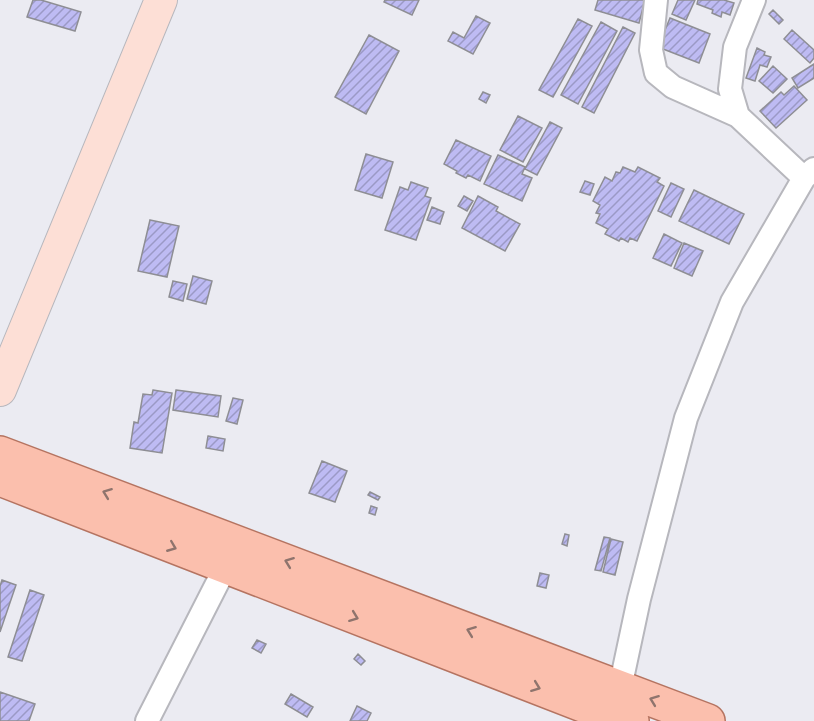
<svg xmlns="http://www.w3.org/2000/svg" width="814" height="721" viewBox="0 0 814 721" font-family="'Fira Sans',sans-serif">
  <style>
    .building { fill: url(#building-hatch); stroke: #8e8e94; stroke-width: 1.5 }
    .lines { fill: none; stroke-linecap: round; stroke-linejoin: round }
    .minor-casing { stroke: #b7b7bd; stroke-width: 26 }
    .secondary-casing { stroke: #b7b7bd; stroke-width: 34 }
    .primary-casing { stroke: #b57461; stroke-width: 36 }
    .minor { stroke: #fff; stroke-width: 22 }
    .secondary { stroke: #fddfd6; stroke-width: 32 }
    .primary { stroke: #fbbfad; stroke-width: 33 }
    .oneway { stroke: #8f746d }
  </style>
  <defs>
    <pattern id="building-hatch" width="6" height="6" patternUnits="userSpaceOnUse" patternTransform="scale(1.5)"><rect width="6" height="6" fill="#bebbf3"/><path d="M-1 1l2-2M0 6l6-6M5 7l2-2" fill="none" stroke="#9b99c6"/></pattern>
  </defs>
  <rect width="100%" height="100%" fill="#ebebf2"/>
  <path class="building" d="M33,0H41L81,12L75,31L27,17Z
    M385,0H419L412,15L384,2Z
    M598,0H645L639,23L595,10Z
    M678,0H695L686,20L672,14Z
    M698,0H724L734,3L730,15L722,12L721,17L712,13L713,10L697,4Z
    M773,10L783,20L779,24L769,14Z
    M476,16L490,23L473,54L448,41L453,32L464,38Z
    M670,18L710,34L699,63L658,47Z
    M578,19L592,26L553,97L539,90Z
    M601,22L617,31L578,104L561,95Z
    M623,27L635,33L594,113L582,107Z
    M792,30L814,50V58L810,63L784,39Z
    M369,35L399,51L366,114L335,97Z
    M757,48L765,52L764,55L771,57L767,67L760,65L755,81L746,78Z
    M814,64V78L798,88L792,78Z
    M773,66L787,79L773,93L759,81Z
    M794,86L807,100L776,128L760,111L781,92L784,95Z
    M483,92L490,95L486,103L479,99Z
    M518,116L542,128L523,162L500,150Z
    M550,122L562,128L537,175L525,169Z
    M456,140L491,156L480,181L468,175L466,178L456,173L457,171L444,164Z
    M366,154L393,162L382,198L355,190Z
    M498,155L525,167L522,174L532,178L522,201L484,184Z
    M623,167L635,172L638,167L660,178L657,182L664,186L637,241L630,238L628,242L621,238L619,241L605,234L608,229L596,223L600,214L596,213L600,205L593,201L605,177L612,181L616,172L620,173Z
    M585,181L594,184L590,195L580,192Z
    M411,182L428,188L425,196L431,198L416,240L385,230L400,187L408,190Z
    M671,183L684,189L671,217L658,211Z
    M694,190L744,214L729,244L679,221Z
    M464,196L473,201L467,211L458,206Z
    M478,196L498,207L496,211L520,224L505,251L462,228Z
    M432,207L444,212L440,224L427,220Z
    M150,220L179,226L167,277L138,271Z
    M664,234L682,243L671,266L653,258Z
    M684,243L703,251L692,276L674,268Z
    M193,276L212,281L206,304L187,299Z
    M173,281L187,284L183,301L169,297Z
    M153,390L172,393L162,453L130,448L134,422L138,423L143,394L152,395Z
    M176,390L221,396L218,417L173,410Z
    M233,398L243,400L237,424L226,421Z
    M208,436L225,439L223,451L206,448Z
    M322,461L347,471L335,502L309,493Z
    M370,492L380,497L378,500L368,495Z
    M371,506L377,508L375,515L369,513Z
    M565,534L569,535L567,546L562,544Z
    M604,537L610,538L601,571L595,570Z
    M611,539L623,542L615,575L603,572Z
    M540,573L549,575L546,588L537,586Z
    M2,580L16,585L0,632V586Z
    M30,590L44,595L22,661L8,657Z
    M257,640L266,644L261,653L252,648Z
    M358,654L365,661L361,665L354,659Z
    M0,692L35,704L29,721H0Z
    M291,694L313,707L307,717L285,704Z
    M357,706L371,713L367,721H350Z"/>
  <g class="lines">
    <g class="minor-casing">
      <path id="minor" d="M656,0L651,50L656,73L673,87L738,116
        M754,0L735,47L730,89L738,116L804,178
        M620,688L639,599L686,418L732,302L804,178L814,169
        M147,721L225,568"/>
    </g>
    <g class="secondary-casing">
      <path id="secondary" d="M0,390L161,0"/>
    </g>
    <g class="primary-casing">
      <path id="primary" d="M0,453L708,721
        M0,479L585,706L632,721"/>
    </g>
    <use href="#minor" class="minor"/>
    <use href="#secondary" class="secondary"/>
    <use href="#primary" class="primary"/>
  </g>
  <defs><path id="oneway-chevron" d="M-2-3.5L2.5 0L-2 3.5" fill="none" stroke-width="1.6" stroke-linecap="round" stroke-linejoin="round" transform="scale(1.5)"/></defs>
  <g class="oneway">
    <use href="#oneway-chevron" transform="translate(107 493) rotate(-159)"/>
    <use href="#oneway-chevron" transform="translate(172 547) rotate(22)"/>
    <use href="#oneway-chevron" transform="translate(289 562) rotate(-159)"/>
    <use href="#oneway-chevron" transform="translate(354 617) rotate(21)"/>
    <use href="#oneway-chevron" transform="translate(471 631) rotate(-159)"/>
    <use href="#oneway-chevron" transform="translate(536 687) rotate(21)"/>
    <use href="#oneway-chevron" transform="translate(654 700) rotate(-159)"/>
  </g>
</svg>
